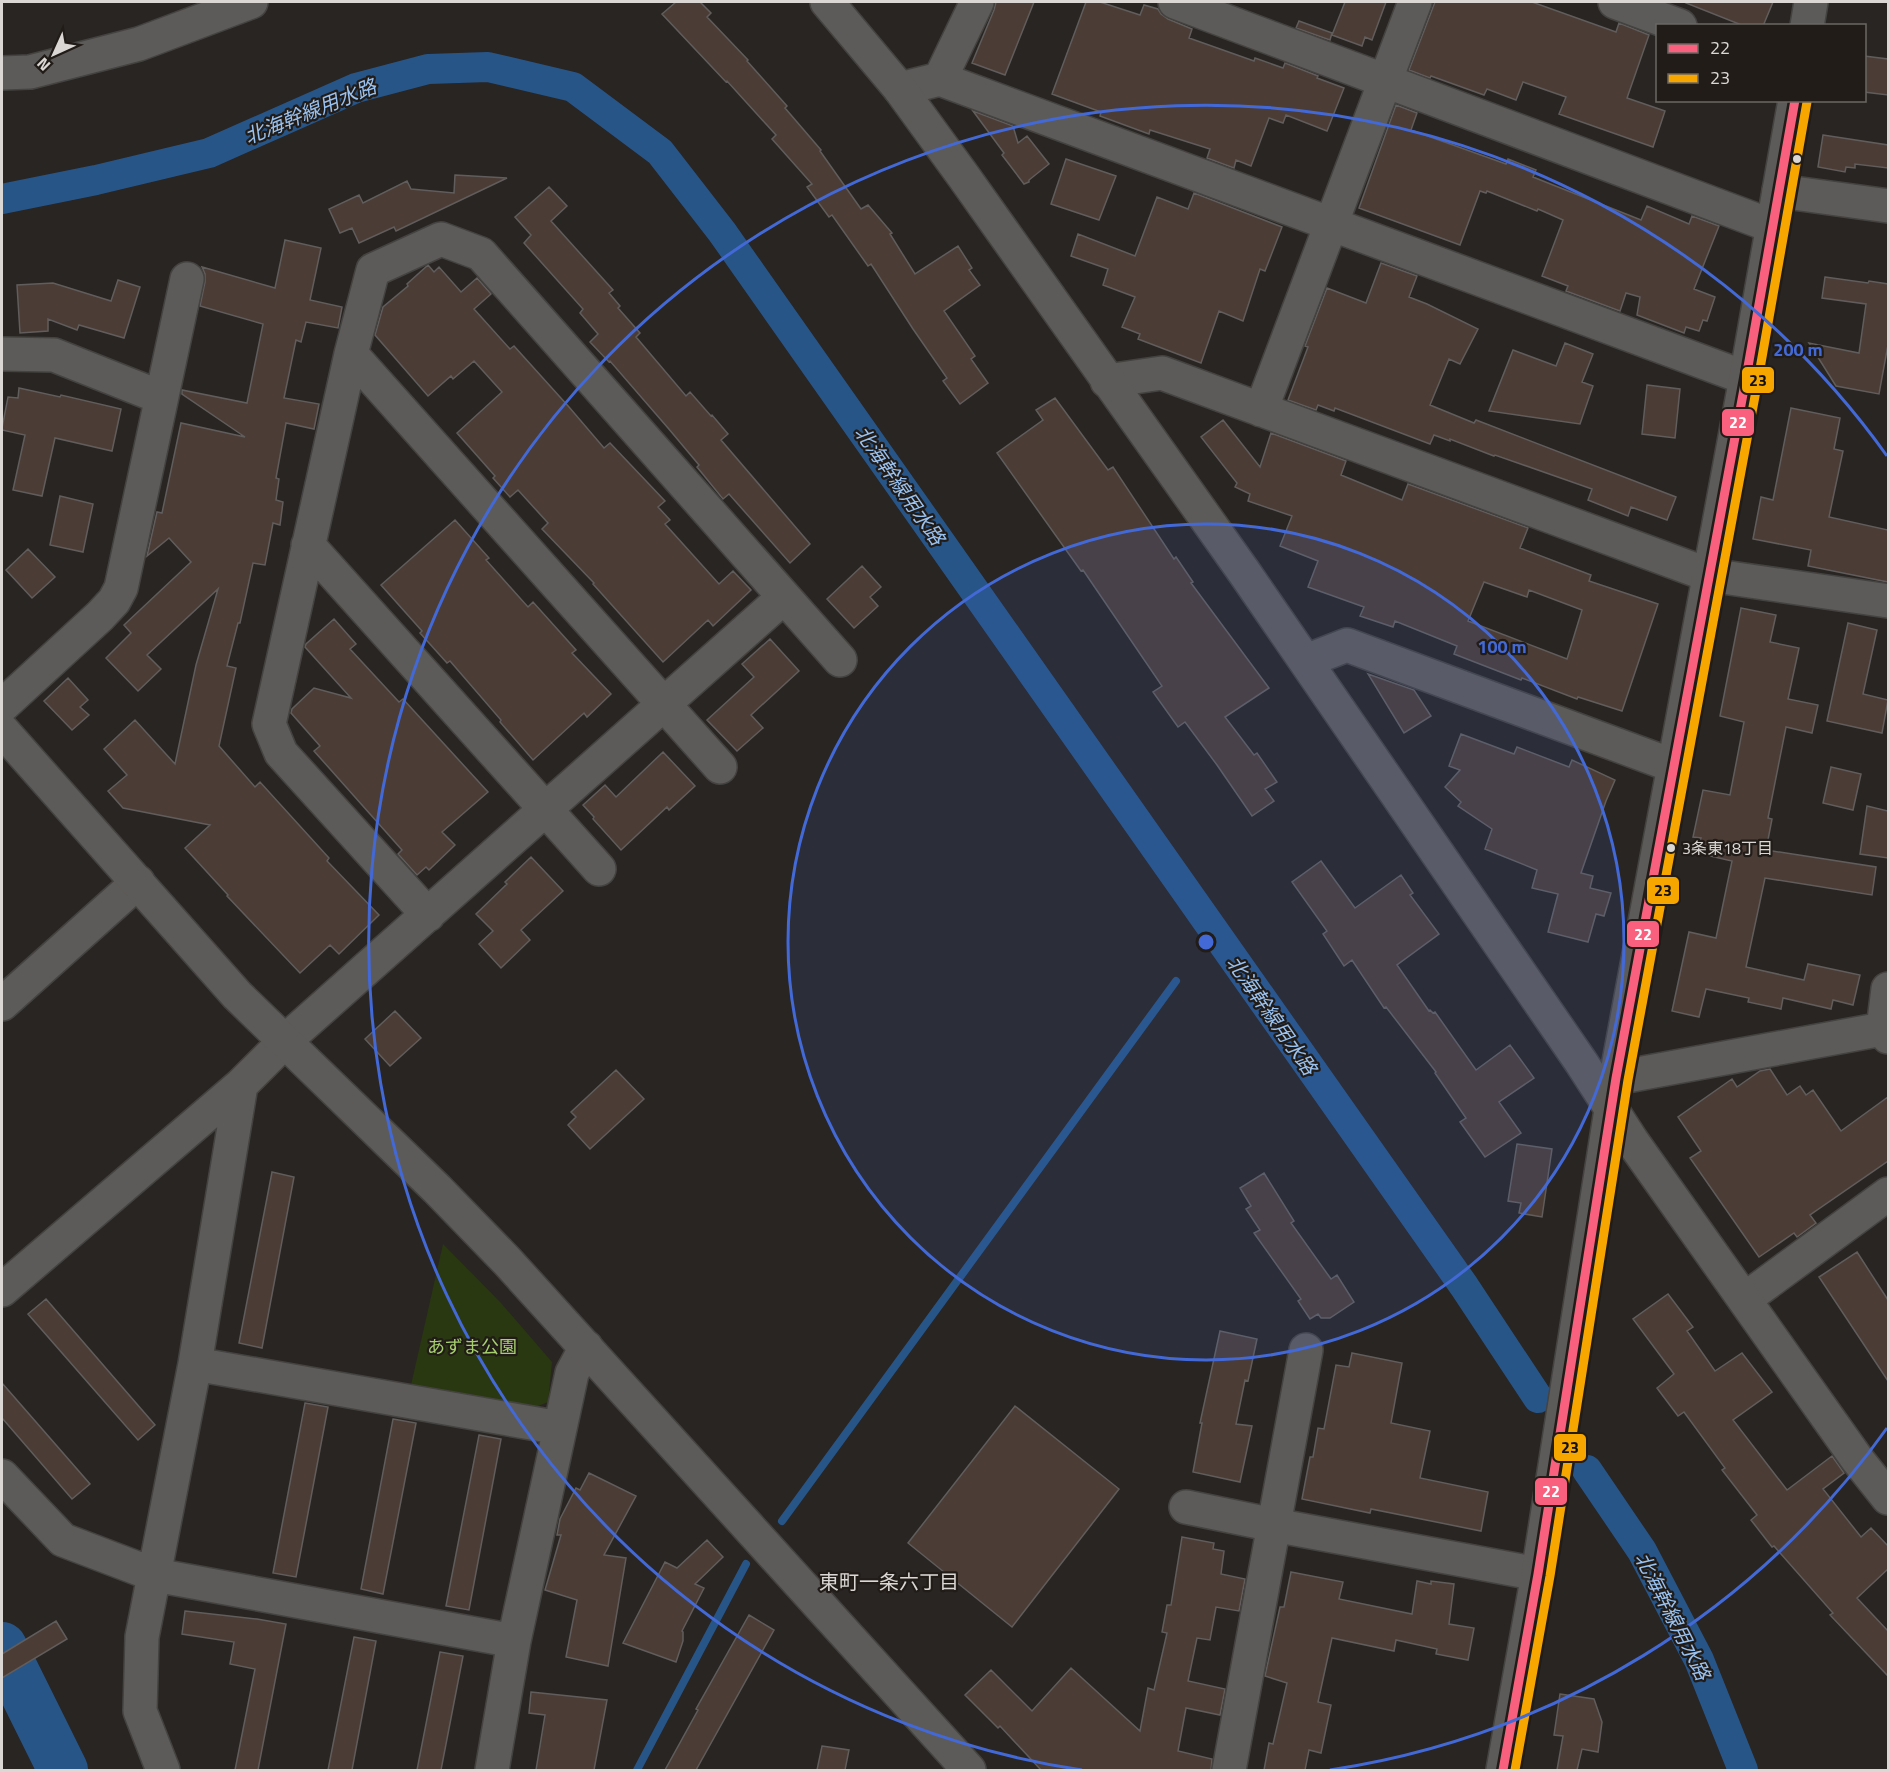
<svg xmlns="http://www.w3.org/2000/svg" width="1890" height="1772" viewBox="0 0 1890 1772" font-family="'Titillium Web','Noto Sans JP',sans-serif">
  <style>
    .green { fill: #2a3811 }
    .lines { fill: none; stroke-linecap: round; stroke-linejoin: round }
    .stream { stroke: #285587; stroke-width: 8 }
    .canal { stroke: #285587; stroke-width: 30 }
    .river { stroke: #285587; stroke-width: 50 }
    .building { fill: #4b3c36; stroke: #605d5c; stroke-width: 1.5; fill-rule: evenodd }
    .minor-casing { stroke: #454341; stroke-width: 36 }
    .tertiary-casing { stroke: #454341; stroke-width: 36 }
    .minor { stroke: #5d5b59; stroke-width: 33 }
    .tertiary { stroke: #5d5b59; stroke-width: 33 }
    .bus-1-casing { stroke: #211c18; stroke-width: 14 }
    .bus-2-casing { stroke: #211c18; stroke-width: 14 }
    .bus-1 { stroke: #f8607d; stroke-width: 9 }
    .bus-2 { stroke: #f7a600; stroke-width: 9 }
    .ring { fill: none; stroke: #4369d7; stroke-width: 3 }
    .bus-dot { fill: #dad7d4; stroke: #211c18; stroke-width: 2 }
    .labels { text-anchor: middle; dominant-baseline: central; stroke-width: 4.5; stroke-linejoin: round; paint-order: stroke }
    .bus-label { font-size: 16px; fill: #dad7d4; stroke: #211c18; text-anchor: start }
    .park-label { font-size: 18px; fill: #a6cf6d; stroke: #211c18 }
    .water-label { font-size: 20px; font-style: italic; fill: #99c2f1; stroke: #211c18 }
    .neighbourhood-label { font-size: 20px; fill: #dad7d4; stroke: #211c18 }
    .centre { fill: #4369d7; stroke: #211c18; stroke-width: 3 }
    .ring-label { font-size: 18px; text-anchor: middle; font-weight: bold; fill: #4369d7; stroke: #211c18; stroke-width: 4.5; stroke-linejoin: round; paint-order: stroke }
    .line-badge { stroke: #211c18; stroke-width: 2 }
    .badge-label { font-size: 16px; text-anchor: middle; font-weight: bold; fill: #fff }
    .pale-badge-label { font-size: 16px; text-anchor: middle; font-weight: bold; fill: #111 }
  </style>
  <rect width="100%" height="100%" fill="#282523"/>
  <path class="green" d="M443,1244L501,1303L552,1362L548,1402L533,1408L411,1385Z"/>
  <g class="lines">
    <path class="stream" d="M782,1521L1176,981
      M637,1770L746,1564"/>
    <path class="canal" d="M2,199L96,180L209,153L356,88L428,69L488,67L573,87L660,152L722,232L1464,1286L1538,1398
      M1587,1470L1642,1551L1699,1660L1743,1770"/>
    <path class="river" d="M2,1647L63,1770"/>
  </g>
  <path class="building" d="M676,2H700L711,13L707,17L748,60L747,61L787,106L785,108L821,150L820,151L861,209L868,205L892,233L890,234L915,274L958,246L972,268L969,270L980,285L944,311L975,356L971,359L988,383L960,404L943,381L947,378L913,329L871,264L868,266L832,215L829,217L807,187L812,184L772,139L776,135L727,81L726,82L662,14Z
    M996,2H1034L1005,75L972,63L994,10Z
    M1086,2H1100L1140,15L1144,5L1158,9L1161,14L1168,19L1192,29L1189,38L1254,61L1255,58L1283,68L1285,63L1318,76L1317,78L1344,88L1327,131L1286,115L1283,123L1269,118L1251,166L1236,160L1234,168L1207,158L1210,149L1150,130L1149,134L1100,116L1101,112L1052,94Z
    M1345,2H1386L1372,40L1365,37L1362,46L1332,35Z
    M1435,2H1532L1616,32L1619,23L1649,35L1627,98L1665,111L1653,147L1559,114L1566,97L1523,82L1516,100L1487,89L1484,95L1431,76L1430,78L1409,70Z
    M1687,2H1773L1763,26H1744L1686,3Z
    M1299,21L1332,33L1330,40L1296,28Z
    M1864,56L1888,59V95L1864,92Z
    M1396,105L1417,113L1411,130L1506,164L1508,159L1536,170L1533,177L1641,220L1647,206L1689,224L1692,216L1719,226L1694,289L1715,297L1707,321L1703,320L1699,331L1686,327L1684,333L1637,315L1640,297L1626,293L1620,311L1566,291L1568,286L1542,276L1563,220L1538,209L1537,211L1487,191L1486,193L1480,191L1460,245L1359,208Z
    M973,111L1013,126L1018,143L1027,136L1049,164L1029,180V182L1024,184L1002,155L1004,153Z
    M1823,135L1888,145V168L1855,164V168L1846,167L1845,172L1818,167Z
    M1066,159L1116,176L1099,220L1051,204Z
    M455,175L507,178L396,231L394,227L359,243L352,228L340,233L329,209L359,195L363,203L407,181L411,189L454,193Z
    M549,187L567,206L551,221L613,290L609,293L620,306L618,308L640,333L636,337L686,396L690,392L711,416L712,415L728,434L721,440L810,544L790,563L729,494L723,499L697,467L699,465L668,428L610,361L609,362L590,342L598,334L580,313L583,309L524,243L531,235L515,217Z
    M1194,193L1282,227L1265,271L1260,269L1243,321L1219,311L1201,363L1138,339L1140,334L1122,327L1135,297L1103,285L1108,269L1071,256L1078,234L1135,256L1157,197L1188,209Z
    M285,240L321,248L310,300L342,307L338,328L306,322L301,342L296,340L284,398L319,404L314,429L286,423L276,478L279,479L276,500L283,502L280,525L273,523L265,565L253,563L240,623H238L227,666L236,668L219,746L255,787L260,782L329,858L327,861L379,915L339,954L330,945L300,973L227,896L228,895L185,848L210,825L123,808L108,791L127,775L104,749L135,720L175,764L196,665L218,589L147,655L161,669L138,691L106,658L131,633L124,625L191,562L169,538L147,556L157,512L162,513L181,423L245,437L182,394V390L247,403L263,324L200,306L205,282V274L202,267L275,288Z
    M1381,263L1417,276L1409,297L1427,304L1478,329L1460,364L1449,359L1430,405L1474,423L1476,420L1676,497L1667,520L1631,507L1628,516L1588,500L1592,489L1495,455L1494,456L1450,439V441L1434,435L1430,444L1335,408L1334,411L1318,405L1316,410L1288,400L1308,347L1305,346L1327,288L1366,303Z
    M428,265L434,272L439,267L461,292L477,278L491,294L474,309L510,349L514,346L569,407L604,448L610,443L665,501L658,507L670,520L665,524L719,584L733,571L751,590L713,626L708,620L663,662L593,584L594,583L542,529L548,523L518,490L510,497L493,478L495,476L457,433L502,392L474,361L453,379L451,376L428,396L375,335L383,307L408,286L407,284Z
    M1825,277L1868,283L1869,281L1888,284V345L1879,394L1836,386L1809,343L1859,353L1866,304L1822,298Z
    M118,280L140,287L124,338L79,325L77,330L48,319V331L20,333L17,285L53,283L111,301Z
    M1565,343L1593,354L1582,382L1593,386L1580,424L1489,411L1513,350L1556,366Z
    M1647,385L1680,389L1675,438L1642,434Z
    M19,388L60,397L61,395L121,409L112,451L55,438L42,496L13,490L25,435L2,430V428L8,397L18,398Z
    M1055,398L1108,470L1113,467L1174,559L1176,557L1193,582L1191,583L1269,688L1225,717L1254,755L1257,753L1277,782L1265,789L1274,801L1252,816L1217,765L1185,722L1178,727L1153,692L1162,686L1083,570L1081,571L997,453L1043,420L1036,410Z
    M1791,408L1840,418L1834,449L1843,451L1829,517L1888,530V582L1808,566L1811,550L1753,539L1761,497L1773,500Z
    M1223,420L1260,467L1271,433L1346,461L1341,475L1402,500L1408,484L1528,528L1520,548L1591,575L1589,581L1658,604L1622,711L1578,697L1577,699L1522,678L1521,680L1454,654L1457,646L1395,621L1393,627L1360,616L1364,607L1308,587L1318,561L1280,546L1292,516L1248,501L1250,494L1235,487L1237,483L1201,437ZM1484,582L1527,597L1529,590L1582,610L1567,659L1468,621Z
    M60,496L93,504L83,552L50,545Z
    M455,520L489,558L486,560L528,607L533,602L576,650L572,653L611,694L587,717L584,713L533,760L500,722L501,720L450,661L447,663L420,633L422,631L381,585Z
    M28,549L55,577L32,598L6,570Z
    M862,566L881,587L870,597L878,606L854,628L827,599Z
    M1741,608L1776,615L1770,642L1799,648L1788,699L1818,705L1812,733L1786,727L1768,818L1772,819L1766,850L1876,867L1872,895L1765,878L1746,967L1804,980L1808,964L1860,975L1853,1005L1833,1000L1831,1009L1783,998L1781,1009L1748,1002L1749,998L1706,989L1699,1017L1672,1011L1689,932L1716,938L1732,861L1697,853L1701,838L1693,837L1703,790L1730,795L1744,722L1720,716Z
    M334,619L356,644L350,649L399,702L403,699L488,792L442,832L455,845L429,870L426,867L417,875L398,854L402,850L314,751L320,746L291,713L292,709L314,688L351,698L305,647L306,644Z
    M1848,623L1877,630L1863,694L1888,700L1882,733L1827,721Z
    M770,639L799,671L751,715L763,728L737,751L707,720L754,677L742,664Z
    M1368,674L1414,690L1431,716L1404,733Z
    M68,678L88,700L80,707L89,715L72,730L44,701Z
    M1461,734L1514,754L1517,747L1569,767L1572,760L1615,780L1606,801L1581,873L1593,876L1590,888L1611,893L1604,916L1596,914L1588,942L1548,932L1558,894L1532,888L1537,870L1485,849L1492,829L1458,806L1461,802L1445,787L1460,770L1449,766Z
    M663,752L695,786L669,810L667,807L621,850L593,819L594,817L583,805L605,785L616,797Z
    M1831,767L1861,774L1853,810L1823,803Z
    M1867,806L1888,811V858L1860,854Z
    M531,857L563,891L521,930L530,940L501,968L479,944L493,931L476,914L507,884L505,882Z
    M1321,861L1355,908L1401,875L1413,893L1410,895L1439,934L1397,965L1429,1011L1430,1010L1433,1013L1435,1012L1476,1070L1510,1045L1534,1078L1499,1102L1521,1133L1485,1157L1460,1122L1466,1118L1435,1073L1436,1072L1386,1007L1384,1008L1352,960L1344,966L1323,934L1327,931L1292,882Z
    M395,1011L421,1038L390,1066L365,1039Z
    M1770,1069L1787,1095L1800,1086L1806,1095L1813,1090L1841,1131L1888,1097V1161L1810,1215L1816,1223L1797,1237L1794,1233L1759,1257L1690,1158L1701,1151L1678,1117L1732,1079L1737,1087L1760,1071Z
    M616,1070L644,1099L590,1149L568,1125L576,1117L571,1112Z
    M1517,1144L1552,1149L1542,1217L1519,1213L1521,1203L1508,1201Z
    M272,1172L294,1177L262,1348L239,1343Z
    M1264,1173L1294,1221L1291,1223L1331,1279L1337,1275L1354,1302L1330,1318H1321L1318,1314L1310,1319L1298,1301L1301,1299L1254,1233L1260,1230L1246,1209L1251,1206L1240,1188Z
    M1857,1252L1888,1300V1381L1819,1277Z
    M1668,1294L1693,1327L1687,1331L1715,1371L1742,1353L1772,1392L1733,1420L1787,1490L1832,1456L1844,1473L1823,1489L1861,1537L1871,1528L1888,1546V1569L1857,1598L1888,1631V1676L1830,1615L1833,1613L1774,1546L1772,1547L1751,1520L1757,1515L1722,1470L1725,1468L1684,1412L1678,1416L1657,1388L1674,1374L1633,1319Z
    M46,1299L155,1425L138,1440L28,1314Z
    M1220,1331L1257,1339L1248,1381L1245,1380L1236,1424L1252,1426L1240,1482L1193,1472L1202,1423H1200Z
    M1352,1353L1402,1363L1391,1423L1430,1431L1420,1478L1488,1492L1481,1531L1371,1509L1370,1513L1302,1499L1310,1457H1313L1318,1428L1324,1429L1336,1365L1349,1367Z
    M2,1383L90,1484L72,1499L2,1418Z
    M305,1403L328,1407L296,1577L273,1573Z
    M1015,1406L1119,1489L1012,1627L908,1543Z
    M393,1419L416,1423L383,1594L361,1589Z
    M479,1435L501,1439L469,1610L446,1606Z
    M589,1473L636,1496L604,1555L626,1558L608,1666L566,1657L577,1600L545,1590L561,1535H557L560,1519L576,1488L580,1490Z
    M1182,1537L1214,1543L1213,1549L1224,1551L1221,1574L1245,1579L1239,1611L1216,1607L1210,1640L1197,1638L1188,1681L1225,1689L1220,1715L1186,1708L1178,1751L1212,1759L1211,1770H1041L1000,1726L998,1728L965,1695L991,1670L1032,1711L1071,1668L1140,1731L1148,1688L1154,1690L1167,1633L1162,1632L1167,1605H1171Z
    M707,1540L723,1557L695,1584L704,1588L682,1631L683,1632V1641L676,1662L623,1643L665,1562L677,1568Z
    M1291,1572L1343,1582L1339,1599L1412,1614L1417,1581L1431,1584V1581L1454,1584L1449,1624L1474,1628L1468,1660L1436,1654L1437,1649L1396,1640L1394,1651L1332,1638L1318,1702L1331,1705L1321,1753L1309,1750L1305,1770H1264L1269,1743L1273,1744L1287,1683L1265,1676L1280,1607H1284Z
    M185,1611L257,1619L286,1624L258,1770H235L255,1669L230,1664L234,1642L182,1634Z
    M749,1615L774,1630L696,1770H665L698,1710L696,1709Z
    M56,1621L67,1639L2,1678V1654Z
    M354,1637L376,1641L352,1770H328Z
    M440,1652L463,1656L441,1770H417Z
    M531,1692L607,1700L594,1770H536L545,1715L529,1713Z
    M1560,1694L1594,1699L1602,1722L1598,1752L1582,1749L1577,1770H1557L1563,1736L1554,1735Z
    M822,1746L849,1750L845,1770H817Z"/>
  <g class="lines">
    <g class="minor-casing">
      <path id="minor" d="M1175,2L1772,226
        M1615,2L1680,26
        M2,73L30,72L139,44L251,2
        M940,79L977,2
        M900,89L940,79L1746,378
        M1779,191L1888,206
        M2,354L54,355L160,397
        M351,354L720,767
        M1107,381L1162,373L1709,575L1888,601
        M1261,410L1415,2
        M308,545L599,869
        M1306,661L1347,645L1674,766
        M2,706L100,616L114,601L121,588L187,279
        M428,915L281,753L269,724L351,354L373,270L441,239L481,254L840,660
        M1888,989L1883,1029L1888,1037
        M2,1004L138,882
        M1616,1078L1888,1028
        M2,1290L241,1085L284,1042L783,598
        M1745,1299L1888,1194
        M195,1364L560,1428
        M2,1476L63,1540L155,1575L514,1641
        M1186,1507L1274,1525L1538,1574
        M163,1770L140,1711L142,1637L195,1364L241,1085
        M492,1770L514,1641L572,1373L586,1347
        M1229,1770L1306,1350"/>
    </g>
    <g class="tertiary-casing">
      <path id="tertiary" d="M827,2L900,89L964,177L1244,572L1581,1062L1632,1141L1857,1459L1888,1498
        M1807,26L1811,2
        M2,730L237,995L437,1189L507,1261L969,1770
        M1503,1770L1538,1574L1616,1078L1746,378L1795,100"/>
    </g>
    <use href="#minor" class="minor"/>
    <use href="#tertiary" class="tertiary"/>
    <g class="bus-1-casing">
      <path id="bus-1" d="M1503,1770L1538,1574L1616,1078L1746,378L1795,100"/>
    </g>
    <g class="bus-2-casing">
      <path id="bus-2" d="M1515,1770L1550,1576L1628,1080L1758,380L1807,102"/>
    </g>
    <use href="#bus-1" class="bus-1"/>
    <use href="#bus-2" class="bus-2"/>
  </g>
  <circle cx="1206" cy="942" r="418" fill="#4369d7" fill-opacity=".12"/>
  <g class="ring">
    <circle cx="1206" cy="942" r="418"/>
    <path d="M1887 1428A837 837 0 0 1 1330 1770M1082 1770A837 837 0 1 1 1887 456"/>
  </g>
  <g class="bus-dot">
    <circle cx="1797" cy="159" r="5"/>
    <circle cx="1671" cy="848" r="5"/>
  </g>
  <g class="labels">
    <g class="bus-label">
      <text x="1682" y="848">3条東18丁目</text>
    </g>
    <g class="park-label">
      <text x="472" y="1346">あずま公園</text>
    </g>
    <g class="water-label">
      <text transform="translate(310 111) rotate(-22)">北海幹線用水路</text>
      <text transform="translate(900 485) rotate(55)">北海幹線用水路</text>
      <text transform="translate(1272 1015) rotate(55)">北海幹線用水路</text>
      <text transform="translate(1673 1616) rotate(63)">北海幹線用水路</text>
    </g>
    <g class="neighbourhood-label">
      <text x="889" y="1581">東町一条六丁目</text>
    </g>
  </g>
  <circle cx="1206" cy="942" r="9" class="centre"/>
  <g class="ring-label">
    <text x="1798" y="356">200 m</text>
    <text x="1502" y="653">100 m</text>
  </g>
  <g class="line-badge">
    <rect x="1741" y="366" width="34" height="28" rx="6" fill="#f7a600"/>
    <rect x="1721" y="408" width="34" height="29" rx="6" fill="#f8607d"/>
    <rect x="1646" y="876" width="34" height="29" rx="6" fill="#f7a600"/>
    <rect x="1626" y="920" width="34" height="28" rx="6" fill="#f8607d"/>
    <rect x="1553" y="1433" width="34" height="29" rx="6" fill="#f7a600"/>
    <rect x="1534" y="1477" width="34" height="29" rx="6" fill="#f8607d"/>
  </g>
  <g class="badge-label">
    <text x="1738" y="428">22</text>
    <text x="1643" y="940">22</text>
    <text x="1551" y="1497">22</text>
  </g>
  <g class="pale-badge-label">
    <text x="1758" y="386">23</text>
    <text x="1663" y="896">23</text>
    <text x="1570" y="1453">23</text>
  </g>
  <rect width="1890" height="1772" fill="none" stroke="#dad7d4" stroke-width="6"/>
  <rect x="1656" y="24" width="210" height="78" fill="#211c18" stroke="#6b6763" stroke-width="1.5"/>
  <rect x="1668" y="44" width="30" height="9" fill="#f8607d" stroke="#6b6763" stroke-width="1.5"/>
  <text x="1710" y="54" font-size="18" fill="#dad7d4">22</text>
  <rect x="1668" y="74" width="30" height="9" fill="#f7a600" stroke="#6b6763" stroke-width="1.5"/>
  <text x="1710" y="84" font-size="18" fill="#dad7d4">23</text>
  <g transform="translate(54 54) rotate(225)" stroke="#211c18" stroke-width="4.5" paint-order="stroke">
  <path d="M0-4.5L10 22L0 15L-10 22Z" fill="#dad7d4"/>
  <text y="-9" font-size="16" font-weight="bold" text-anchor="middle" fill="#dad7d4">N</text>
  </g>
</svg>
